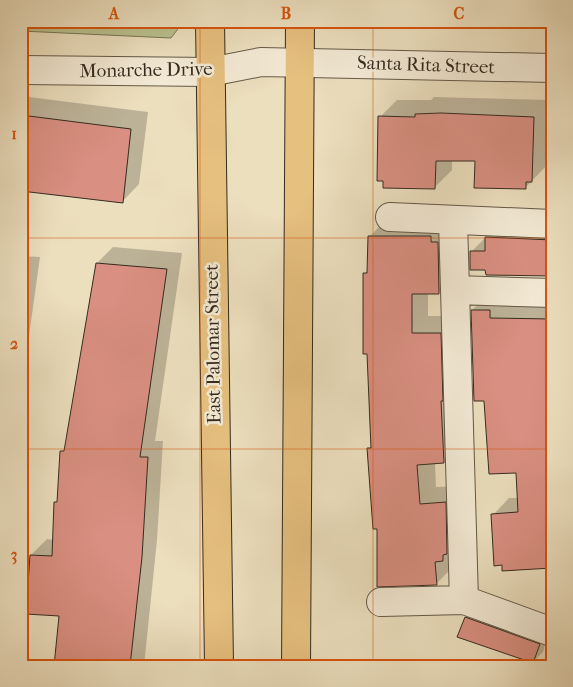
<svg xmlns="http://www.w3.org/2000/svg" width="573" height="687" viewBox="0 0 573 687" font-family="'IM FELL French Canon',serif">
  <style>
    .park { fill: #bac18f; stroke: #787658 }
    .shadow { fill: #0003 }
    .building { fill: #d98f81; stroke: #352b20 }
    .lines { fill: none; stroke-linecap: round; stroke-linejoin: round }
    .minor-casing { stroke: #635848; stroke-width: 30 }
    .major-casing { stroke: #352b20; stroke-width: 30 }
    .minor { stroke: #f3ead5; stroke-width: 28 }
    .major { stroke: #e6c07f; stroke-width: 28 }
    .grid { fill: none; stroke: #d6540e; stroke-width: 1; stroke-opacity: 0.55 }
    .labels { text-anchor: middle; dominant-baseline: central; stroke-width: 5; stroke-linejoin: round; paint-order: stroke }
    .street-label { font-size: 19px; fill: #352b20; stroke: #f3ead5 }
    .neatline { fill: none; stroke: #d6540e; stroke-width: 2 }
    .grid-label { font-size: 16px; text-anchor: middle; font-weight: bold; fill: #d6540e }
  </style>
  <rect width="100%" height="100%" fill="#ecdfbe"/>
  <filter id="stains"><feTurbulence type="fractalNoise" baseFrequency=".004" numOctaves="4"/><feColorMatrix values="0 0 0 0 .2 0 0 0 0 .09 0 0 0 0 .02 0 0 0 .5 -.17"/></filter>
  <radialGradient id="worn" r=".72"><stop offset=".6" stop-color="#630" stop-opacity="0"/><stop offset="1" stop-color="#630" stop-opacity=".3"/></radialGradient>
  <path class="park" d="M21,21H184L171,38L21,31Z"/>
  <path class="shadow" d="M369,21H429L422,28H369Z
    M465,21H519L515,25H465Z
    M21,96L148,112L139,184L122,202L21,190Z
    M434,97L550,100L549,163L526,187L476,160H452V170L434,188L380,117L397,100H431Z
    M386,220H448L455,276L438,293H428V316H457L461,445L444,462L435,463L436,487L462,486L453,567L436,584L378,528L369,449L372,445L365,274L368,270L369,237Z
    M501,222L552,224V275L487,269L471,252Z
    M113,247L182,253L155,441H163L157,540L144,666H55L61,615L31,555L47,539L54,540L62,452L66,448L97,263Z
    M21,256L40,257L21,393Z
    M489,294L552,303V568L503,570L493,515L509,498H519L517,471L486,399L472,310Z
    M475,608L548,635L543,652L533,662L466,618Z"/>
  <path class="building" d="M441,113L534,117L532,182H526V189L474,188L475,161H436L435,189L383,188V181H377L378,116L415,117V114Z
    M21,115L131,129L123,203L21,191Z
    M368,236H431V242H438L439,294H412V333H441L443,401H441L444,463L417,465L420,504L446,502L447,554L443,555V561L435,562L437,585L377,587V529H373L367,448H371L367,354H363V273H367Z
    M485,237L552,240V276L486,275L485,270H470V251H485Z
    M96,263L167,269L140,457H148L142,557L130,666H54L59,616L26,614L30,555L52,556L54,502H57L60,451H64Z
    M471,310H490V318L552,319V568L502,571V565L494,566L491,514L518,512L516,473L489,474L484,401H474Z
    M465,617L540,644L533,663L457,637Z"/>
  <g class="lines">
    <g class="minor-casing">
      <path id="minor" d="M21,70L210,72L261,62L552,68
        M390,217L552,224
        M453,221L464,600
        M455,290L552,293
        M381,602L464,600L552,632"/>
    </g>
    <g class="major-casing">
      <path id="major" d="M210,21L219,666
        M296,666L300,21"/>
    </g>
    <use href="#minor" class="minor"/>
    <use href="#major" class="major"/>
  </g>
  <path class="grid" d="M200,21V666M373,21V666M21,238H552M21,449H552"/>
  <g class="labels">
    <g class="street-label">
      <text transform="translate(426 65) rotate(2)">Santa Rita Street</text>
      <text transform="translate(146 70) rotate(-1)">Monarche Drive</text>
      <text transform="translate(213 344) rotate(-91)">East Palomar Street</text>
    </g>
  </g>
  <rect width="573" height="687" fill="none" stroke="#ecdfbe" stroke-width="55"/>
  <rect x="28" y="28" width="518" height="632" class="neatline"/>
  <g class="grid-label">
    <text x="114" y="19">A</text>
    <text x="286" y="19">B</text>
    <text x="459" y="19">C</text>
    <text x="14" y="139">1</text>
    <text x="14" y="349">2</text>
    <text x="14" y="560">3</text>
  </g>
  <rect width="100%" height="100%" filter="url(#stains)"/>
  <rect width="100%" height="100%" fill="url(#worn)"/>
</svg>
